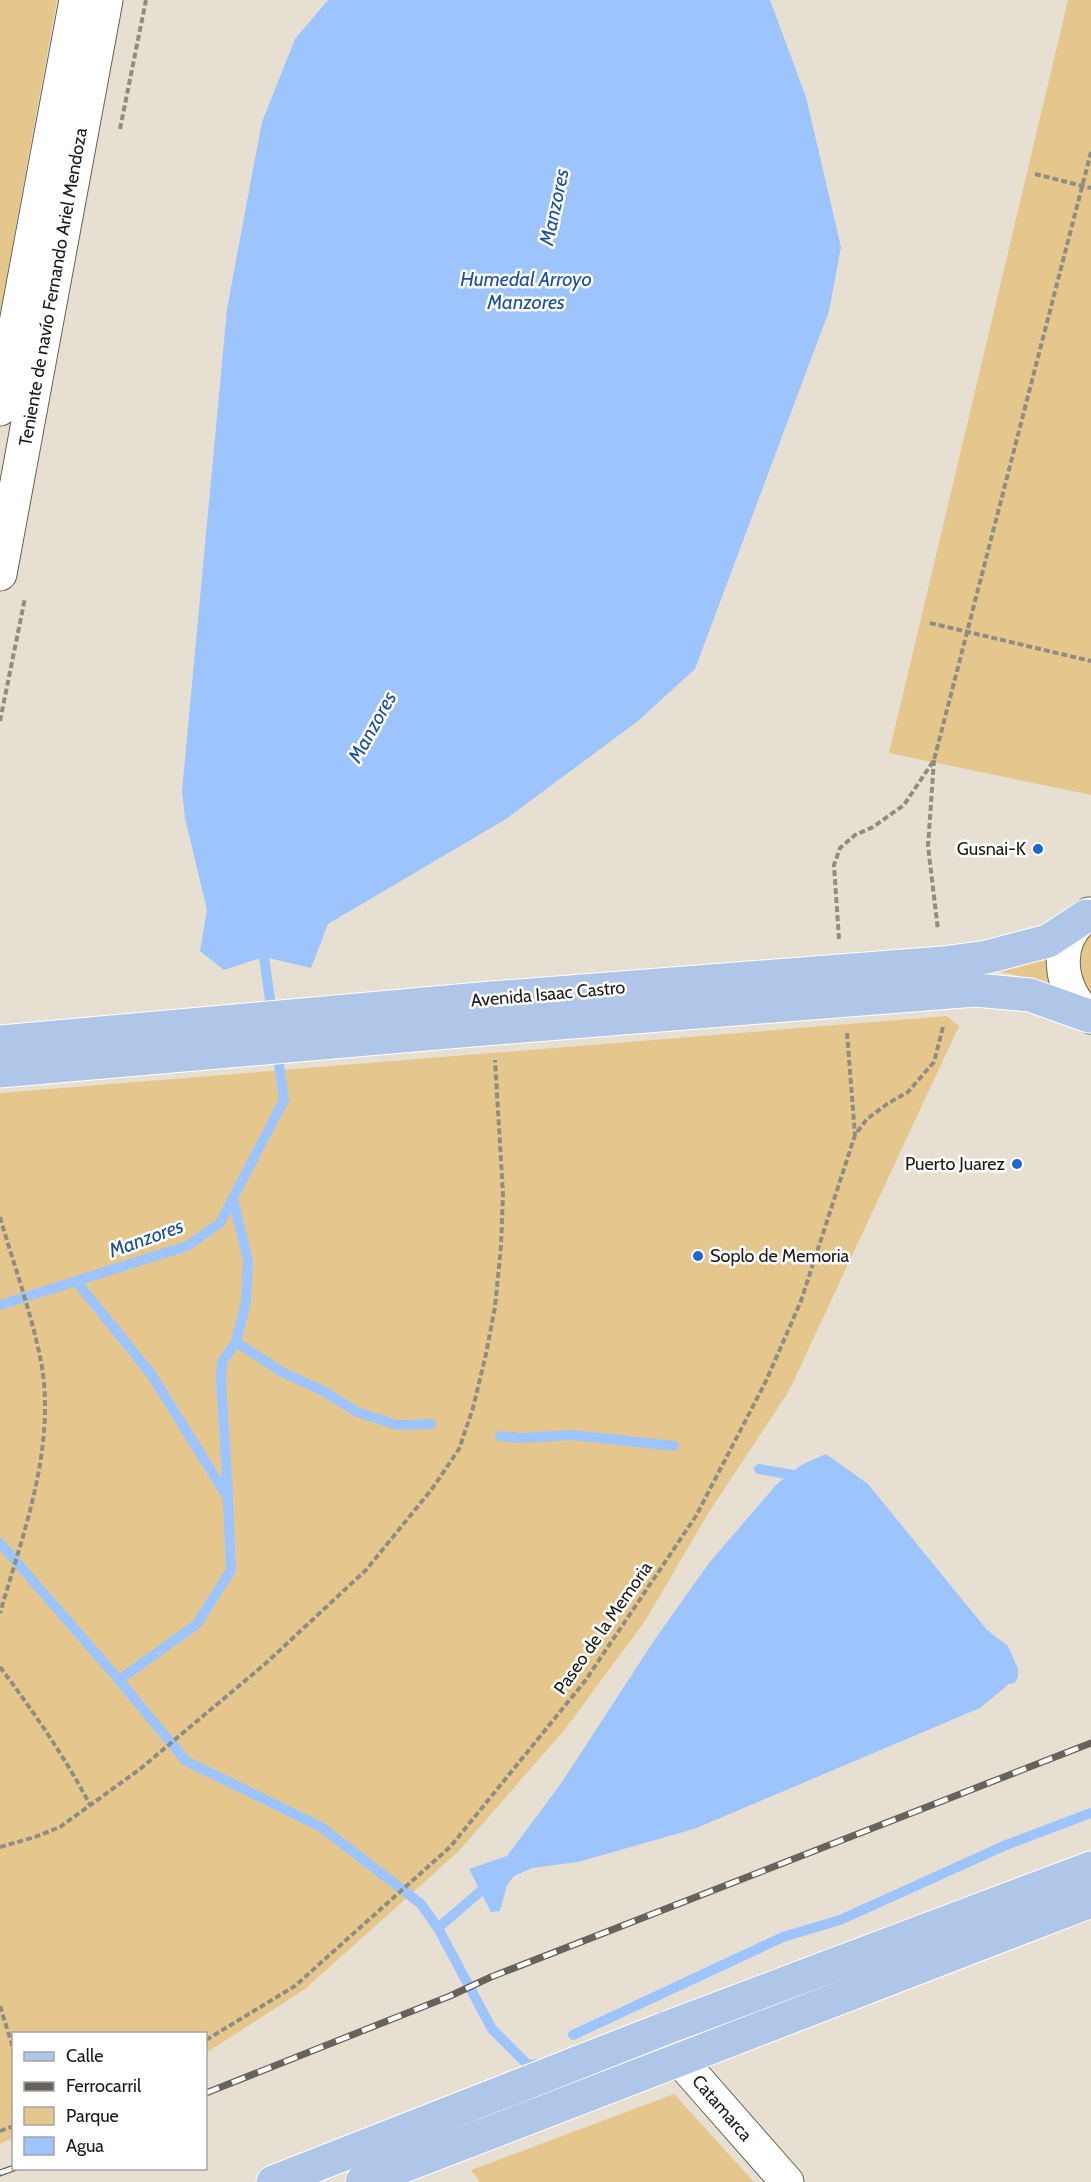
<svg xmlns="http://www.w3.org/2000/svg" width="1091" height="2182" viewBox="0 0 1091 2182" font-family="Cabin,sans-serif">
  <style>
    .green { fill: #e5c78d }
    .water { fill: #9ec4fd }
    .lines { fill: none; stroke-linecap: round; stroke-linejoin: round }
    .stream { stroke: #9ec4fd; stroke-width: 10 }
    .minor-casing { stroke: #686155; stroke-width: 35 }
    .major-casing { stroke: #fff; stroke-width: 35 }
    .path { stroke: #918c82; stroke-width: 4; stroke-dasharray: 6 3; stroke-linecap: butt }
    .minor { stroke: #fff; stroke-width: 33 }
    .major { stroke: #b0c6e8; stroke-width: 33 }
    .rail-casing { stroke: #67625b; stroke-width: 7 }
    .rail { stroke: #fff; stroke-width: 4.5; stroke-dasharray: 14; stroke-linecap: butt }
    .poi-dot { fill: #1d67d2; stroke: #fff; stroke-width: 2 }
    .labels { text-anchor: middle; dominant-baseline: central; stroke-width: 5; stroke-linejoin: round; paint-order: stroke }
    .street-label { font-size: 18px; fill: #1e1b17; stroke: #fff }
    .poi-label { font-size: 18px; fill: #1e1b17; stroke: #fff; text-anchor: end }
    .water-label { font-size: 20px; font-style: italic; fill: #1950a2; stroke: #fff }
  </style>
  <rect width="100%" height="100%" fill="#e7e0d2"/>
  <path class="green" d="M0,0H57L0,313Z
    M1068,0H1091V795L889,753Z
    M1091,928V999L1075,982V945Z
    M1049,955L1050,983L997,971Z
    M947,1016L959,1026L789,1391L709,1512L645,1621L566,1728L459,1851L305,1989L206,2053V2034H14L13,2138L0,2144V1093Z
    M674,2094L754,2182H480L471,2170Z"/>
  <path class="water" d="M328,0H770L806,97L841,247L829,311L695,669L638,721L506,819L328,924L311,968L264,957L224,970L200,951L207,910L185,818L182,791L227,309L251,180L262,122L295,39Z
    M826,1454L868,1484L987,1630L1008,1646L1018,1669V1677L1015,1683L1009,1684L980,1708L694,1829L578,1862L532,1868L514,1876L507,1885L500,1911L491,1912L469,1869L507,1856L562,1782L653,1642L709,1563L776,1485L801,1465Z"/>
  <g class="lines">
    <path class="stream" d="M271,945L264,957L272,1014
      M233,1199L248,1260L246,1302L236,1342L282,1372L323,1391L357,1412L397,1425L431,1424
      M76,1281L151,1374L228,1498L231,1570L197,1624L119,1680L186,1761L321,1827L421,1904L438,1928L492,2029L528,2065L541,2064
      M0,1305L187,1246L220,1223L284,1100L277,1050
      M500,1436L521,1438L572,1435L674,1446
      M759,1469L793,1475L801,1482
      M228,1495L221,1379L222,1362L236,1342
      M0,1543L119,1680
      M438,1928L490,1883
      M573,2035L783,1937L840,1920L1006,1845L1091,1813"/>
    <g class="minor-casing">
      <path id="minor" d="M0,409L76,0
        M0,574L106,0
        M1089,914C1051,939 1058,992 1091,1017
        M666,2028L679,2059L787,2182"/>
    </g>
    <g class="major-casing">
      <path id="major" d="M0,1042L491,998L943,963L987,957L1048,941L1086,916
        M0,1071L448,1032L975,990L1030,995L1089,1016
        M273,2182L666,2028L1091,1868
        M362,2182L1091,1901"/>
    </g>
    <path class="path" d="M120,129L146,0
      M1035,174L1091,188
      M930,623L1091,661
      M0,721L25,598
      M934,760L928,846L938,930
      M839,939L834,865L840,848L855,835L873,827L904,805L934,760L1091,152
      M847,1033L855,1135
      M0,1217C14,1266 33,1317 42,1367C55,1451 23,1534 0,1613
      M0,1667C33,1711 65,1757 90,1805
      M0,1847L35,1837L60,1827L140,1769L265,1664L366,1570L432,1489L459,1449L473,1408L486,1354L495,1307L501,1246L503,1194L495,1060
      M0,2006L14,2051
      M206,2040L295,1986L451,1846L585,1681L696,1516L766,1381L801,1301L855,1135L867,1119L887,1104L908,1092L934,1062L943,1027
      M0,2131L14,2126"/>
    <use href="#minor" class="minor"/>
    <use href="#major" class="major"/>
    <g class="rail-casing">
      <path id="rail" d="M206,2093L450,1996L491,1977L1091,1743
        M0,2173L14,2168"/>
    </g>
    <use href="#rail" class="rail"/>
  </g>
  <g class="poi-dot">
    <circle cx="1038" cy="849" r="6"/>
    <circle cx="1017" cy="1164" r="6"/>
    <circle cx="698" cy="1256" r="6"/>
  </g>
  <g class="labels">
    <g class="street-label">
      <text transform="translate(53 287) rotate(-80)">Teniente de navío Fernando Ariel Mendoza</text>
      <text transform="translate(548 994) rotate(-5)">Avenida Isaac Castro</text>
      <text transform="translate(603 1628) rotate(-55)">Paseo de la Memoria</text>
      <text transform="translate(722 2108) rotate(49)">Catamarca</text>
    </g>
    <g class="poi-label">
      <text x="1026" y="849">Gusnai-K</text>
      <text x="1005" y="1164">Puerto Juarez</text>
      <text x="710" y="1256" text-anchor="start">Soplo de Memoria</text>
    </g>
    <g class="water-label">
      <text transform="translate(554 207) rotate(-78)">Manzores</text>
      <text x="526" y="279">Humedal Arroyo<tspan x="526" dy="23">Manzores</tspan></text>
      <text transform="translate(372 727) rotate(-61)">Manzores</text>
      <text transform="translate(146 1238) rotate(-20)">Manzores</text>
    </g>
  </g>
  <rect x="12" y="2032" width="195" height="138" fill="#ffffff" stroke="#a5a4a2" stroke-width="1.5"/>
  <rect x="24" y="2052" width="30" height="9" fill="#b0c6e8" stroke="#a5a4a2" stroke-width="1.5"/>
  <text x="66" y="2062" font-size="18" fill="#1e1b17">Calle</text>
  <rect x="24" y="2082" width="30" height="9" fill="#67625b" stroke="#a5a4a2" stroke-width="1.5"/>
  <text x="66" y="2092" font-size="18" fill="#1e1b17">Ferrocarril</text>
  <rect x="24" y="2107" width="30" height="18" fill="#e5c78d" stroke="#a5a4a2" stroke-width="1.5"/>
  <text x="66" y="2122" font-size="18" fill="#1e1b17">Parque</text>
  <rect x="24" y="2137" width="30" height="18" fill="#9ec4fd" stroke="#a5a4a2" stroke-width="1.5"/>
  <text x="66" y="2152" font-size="18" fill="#1e1b17">Agua</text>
</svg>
